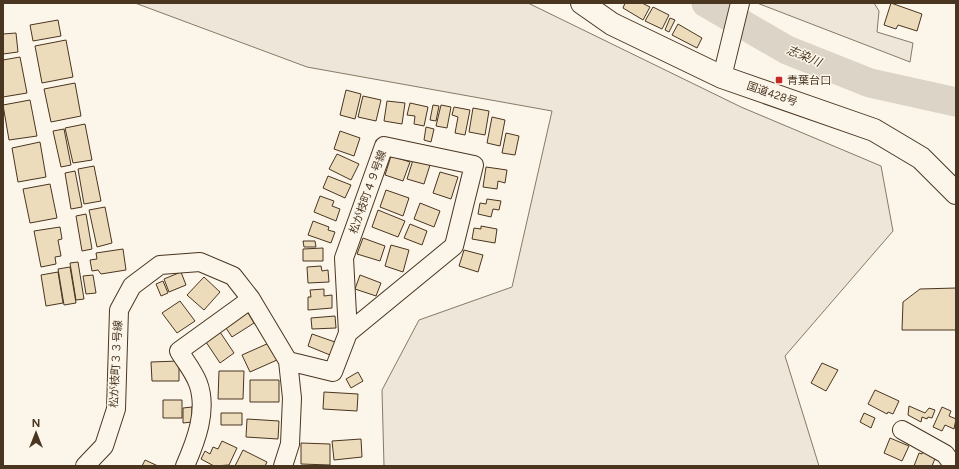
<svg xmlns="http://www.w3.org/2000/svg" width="959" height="469" viewBox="0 0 959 469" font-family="Figtree,'Noto Sans JP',sans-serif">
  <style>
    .green { fill: #ede6d9; stroke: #887966 }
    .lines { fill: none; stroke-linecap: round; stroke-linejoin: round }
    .river { stroke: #dcd4c6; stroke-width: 29 }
    .building { fill: #ecdcbc; stroke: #4a3520 }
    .minor-casing { stroke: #4a3520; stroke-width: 20 }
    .highway-casing { stroke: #4a3520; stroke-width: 24 }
    .minor { stroke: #fbf6e9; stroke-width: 18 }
    .highway { stroke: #fbf6e9; stroke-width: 22 }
    .poi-dot { fill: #c62828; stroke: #fbf6e9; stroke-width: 1.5 }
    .labels { text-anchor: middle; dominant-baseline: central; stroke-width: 3; stroke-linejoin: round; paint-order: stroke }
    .poi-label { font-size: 11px; fill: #4a3520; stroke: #fbf6e9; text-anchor: start }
    .street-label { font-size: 11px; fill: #4a3520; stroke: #fbf6e9 }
    .water-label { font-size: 12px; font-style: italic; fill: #4a3520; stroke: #fbf6e9 }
  </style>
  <rect width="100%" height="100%" fill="#fbf6e9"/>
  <path class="green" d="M135,3H528L741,107L881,166L893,231L785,356L819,466H384L382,390L419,320L512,287L552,111L307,67Z
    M757,3H874L879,11L877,32L913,43L910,62Z"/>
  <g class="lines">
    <path class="river" d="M706,3L787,50L870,83L956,102"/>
  </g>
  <path class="building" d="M625,3H642L650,7L643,20L623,8Z
    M891,3L922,14L917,31L898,25L896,29L884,25Z
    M653,7L669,15L662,29L645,21Z
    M670,18L675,20L669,32L665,30Z
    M58,20L61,36L33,41L30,25Z
    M678,24L702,38L697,48L672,35Z
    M16,33L18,52L3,54V34Z
    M66,40L73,77L42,83L35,46Z
    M20,57L27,93L3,97V60Z
    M75,83L81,116L51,122L44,89Z
    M346,90L361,94L355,119L340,115Z
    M363,96L381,100L376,121L358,117Z
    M30,100L37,136L9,140L3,105Z
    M387,101L405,103L402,124L384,121Z
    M410,103L428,107L424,126L414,124L415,116L407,115Z
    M433,105L439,106L436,121L430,120Z
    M441,105L451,107L447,128L436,126Z
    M454,107L470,110L465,135L455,133L458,117L452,115Z
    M473,108L489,111L485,135L469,132Z
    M492,117L505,120L500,146L487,143Z
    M85,124L92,160L73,163L65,128Z
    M426,127L434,129L431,142L424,140Z
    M64,129L71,165L61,167L53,131Z
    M340,131L360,138L354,156L334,149Z
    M506,133L519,136L515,155L502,153Z
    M40,142L46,177L18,182L12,148Z
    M337,154L359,164L351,180L329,169Z
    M391,156L410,162L403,181L385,175Z
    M413,160L430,165L424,184L407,179Z
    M94,166L101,201L84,204L78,169Z
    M486,167L507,170L505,183L498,181L497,189L483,187Z
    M75,171L82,207L71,209L65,173Z
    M440,172L458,177L451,199L433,193Z
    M328,176L351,185L345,198L323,188Z
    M50,184L57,218L30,223L23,189Z
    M386,190L409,198L403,216L380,207Z
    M320,196L334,201L332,206L340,209L336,221L314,212Z
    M487,199L501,201L499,210L493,209L491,217L478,214L480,203L486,204Z
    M420,203L440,211L434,227L414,219Z
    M105,207L112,243L97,247L89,210Z
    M378,210L405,221L398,237L372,227Z
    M86,214L92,249L82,251L76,216Z
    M313,221L329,227L328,230L335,232L331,243L308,235Z
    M410,224L427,231L422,245L404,238Z
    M481,226L497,229L495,243L472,239L474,228L481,229Z
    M60,227L62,239L58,240L61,256L55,257L56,264L41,267L34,231Z
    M363,238L385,246L380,261L357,254Z
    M303,241H315L316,247H304Z
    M391,245L409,250L403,272L385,266Z
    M323,248V261H303V249Z
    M123,249L126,270L101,274L98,270L92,271L90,260L97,259L96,253Z
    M464,250L483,255L478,272L459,266Z
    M78,262L84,299L76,300L70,263Z
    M321,266L322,271L328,270L329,282L308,283L307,267Z
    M70,267L76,303L64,305L58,269Z
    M58,272L63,303L46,306L41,275Z
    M181,272L186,285L169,292L164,279Z
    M93,275L96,293L86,294L83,276Z
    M360,275L381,283L376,296L355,289Z
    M204,277L220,292L204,310L187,295Z
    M163,281L168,293L161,296L156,284Z
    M956,288V330H902L903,302L920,289Z
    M324,289V296L332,295V308L308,310V297H311L310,290Z
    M180,301L195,321L177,333L162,313Z
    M247,311L254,323L232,337L224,325Z
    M335,316L336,328L312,329L311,318Z
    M220,332L234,353L220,363L206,342Z
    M312,334L335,342L330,355L308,346Z
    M269,343L277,360L250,372L242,355Z
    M179,361V381H152L151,362Z
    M822,363L838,370L826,391L811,383Z
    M219,371H244L243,399H218Z
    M358,372L363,381L351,388L346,379Z
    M250,380H279V402H250Z
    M875,390L899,401L893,414L888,412L887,414L868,404Z
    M324,392L358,394L357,411L323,409Z
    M163,400H182V418H163Z
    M909,406L925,413L929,408L935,410L932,418L928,417L927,419L922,417L921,422L908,415Z
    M192,407V422L183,423V408Z
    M942,407L951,411L949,416L956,419L954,429L945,425L942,431L933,427Z
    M221,413H242V425H221Z
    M864,413L875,418L871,428L860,422Z
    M247,419L279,421L278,439L246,437Z
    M890,438L909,446L902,461L884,453Z
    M361,439L362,457L334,460L332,441Z
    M222,441L237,448L229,465L214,466L201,459L205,451L210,454L213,447L218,449Z
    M301,443L330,444V465L301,464Z
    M243,450L267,462L265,466H235Z
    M923,451L936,456L932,466H914L919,453L922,454Z
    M145,460L158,466H142Z"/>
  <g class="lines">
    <g class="minor-casing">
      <path id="minor" d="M722,77L740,3
        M288,361L333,372L348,333L454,246L474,165L384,146L344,258L348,333
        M902,430L945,454L954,466
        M85,466L104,446L116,409L119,310L132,286L160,265L200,262L233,276L251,299L288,361L292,398L290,444L283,466
        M185,466C196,441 208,410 198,383C194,372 185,361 179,351L251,299"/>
    </g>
    <g class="highway-casing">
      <path id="highway" d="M582,3L612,24L722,77L874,130L921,158L956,193"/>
    </g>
    <use href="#minor" class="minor"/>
    <use href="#highway" class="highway"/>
  </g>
  <rect class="poi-dot" x="775" y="76" width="8" height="8" rx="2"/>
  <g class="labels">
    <g class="poi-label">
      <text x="787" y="80">青葉台口</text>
    </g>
    <g class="street-label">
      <text transform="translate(772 94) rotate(19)">国道428号</text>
      <text transform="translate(368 192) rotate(-70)">松が枝町４９号線</text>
      <text transform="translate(116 364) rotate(-87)">松が枝町３３号線</text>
    </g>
    <g class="water-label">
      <text transform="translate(804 56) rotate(23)">志染川</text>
    </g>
  </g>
  <rect width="959" height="469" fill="none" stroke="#4a3520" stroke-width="8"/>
  <g transform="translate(36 433)" stroke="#fbf6e9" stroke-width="3" paint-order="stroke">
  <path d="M0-3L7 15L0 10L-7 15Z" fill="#4a3520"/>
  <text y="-6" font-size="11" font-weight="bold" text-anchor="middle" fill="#4a3520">N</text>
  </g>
</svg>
